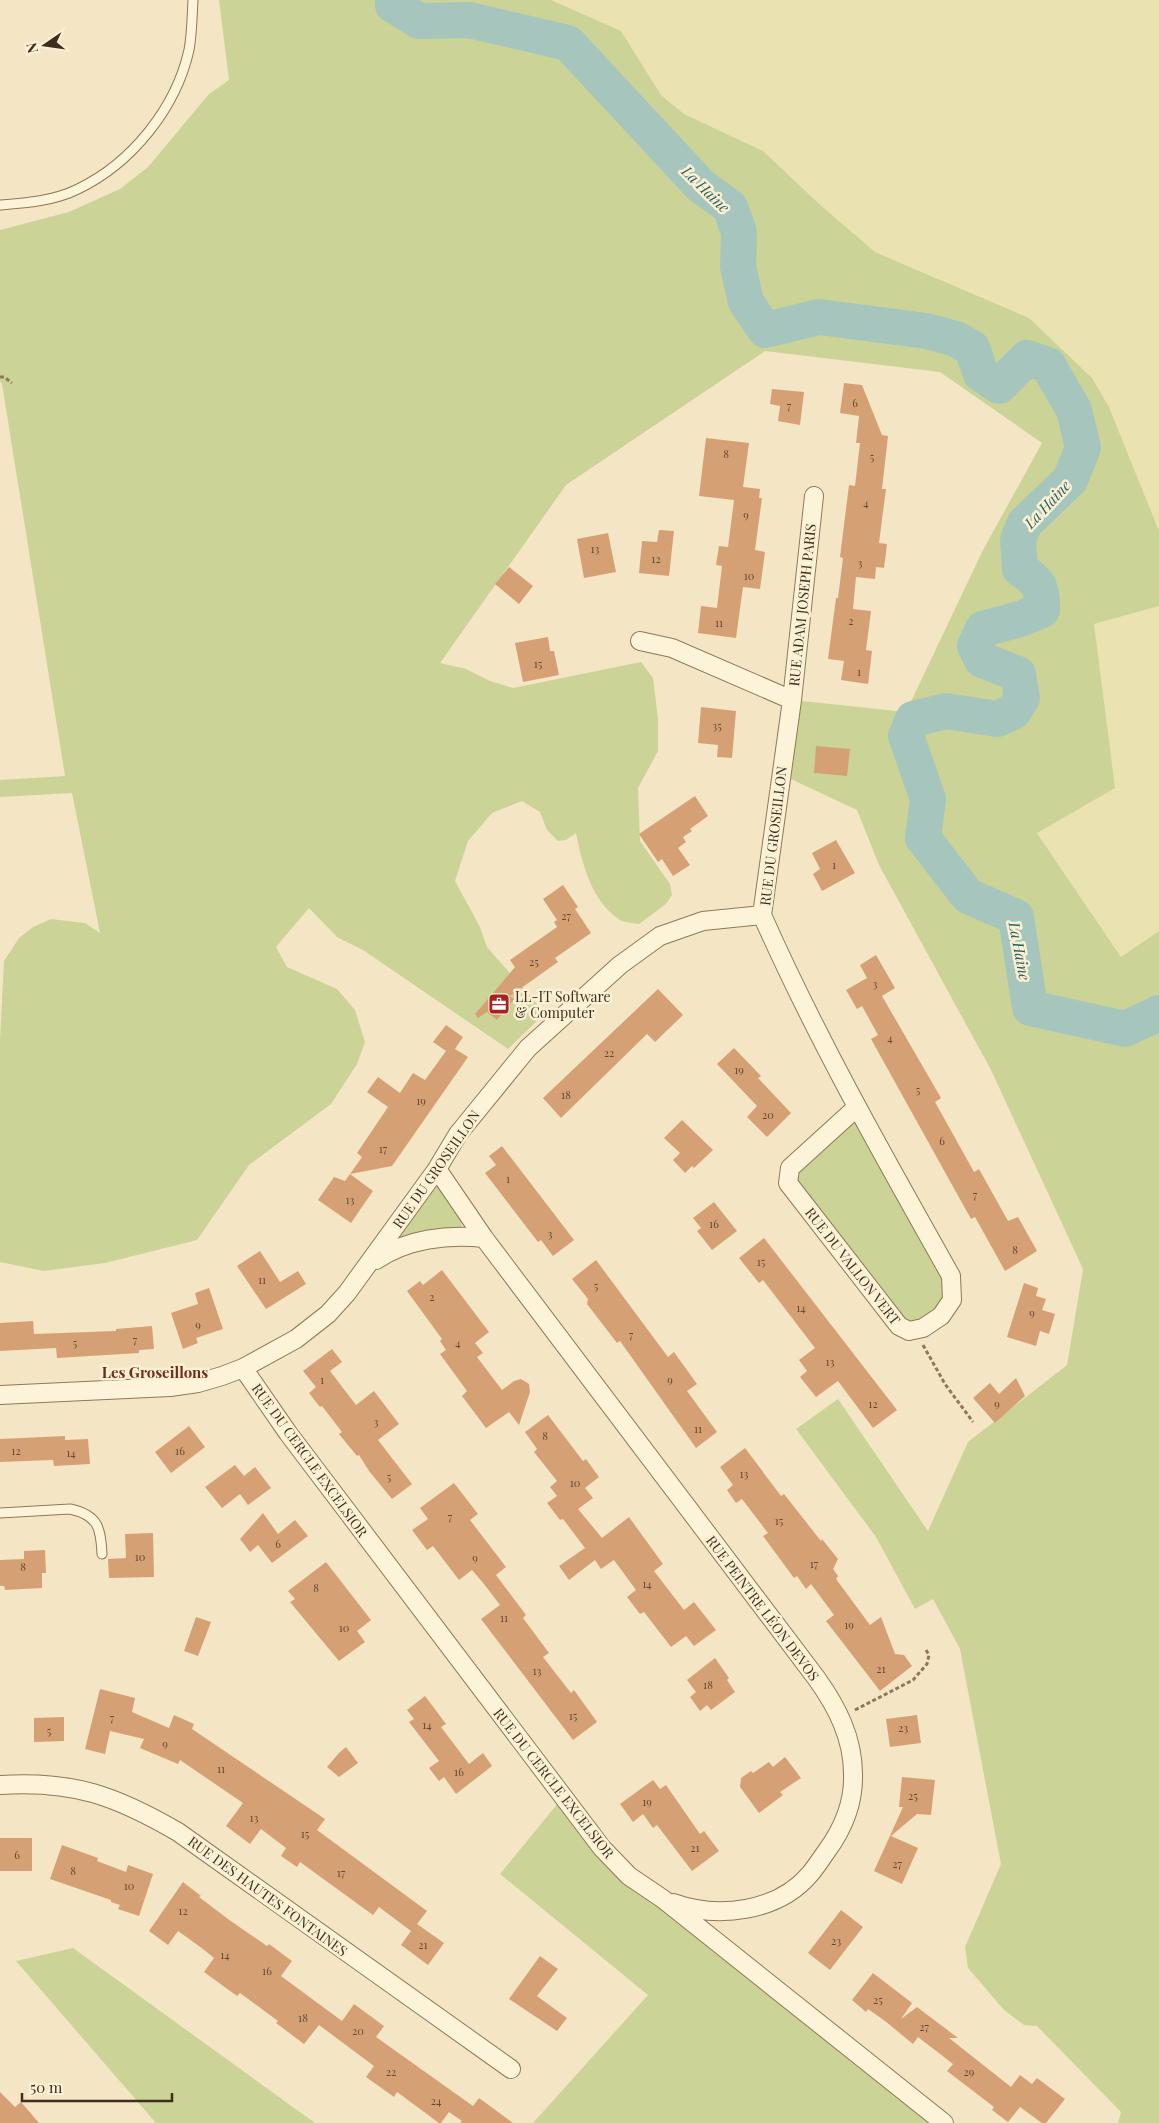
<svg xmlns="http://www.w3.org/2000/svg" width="1159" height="2123" viewBox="0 0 1159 2123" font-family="'Playfair Display',serif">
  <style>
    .farmland { fill: #eae2b0 }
    .green { fill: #cbd496 }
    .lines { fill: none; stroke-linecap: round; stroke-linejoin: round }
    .river { stroke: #a6c6bd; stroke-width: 36 }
    .building { fill: #d6a075 }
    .lane-casing { stroke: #917757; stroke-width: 11 }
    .street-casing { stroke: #917757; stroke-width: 20 }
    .path { stroke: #917757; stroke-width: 3; stroke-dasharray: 4 2.5; stroke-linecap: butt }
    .lane { stroke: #fdf3d8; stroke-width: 9 }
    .street { stroke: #fdf3d8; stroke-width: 18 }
    .labels { text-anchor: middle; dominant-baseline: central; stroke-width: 5; stroke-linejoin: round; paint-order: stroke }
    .number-label { font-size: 11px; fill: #654a33 }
    .street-label { font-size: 14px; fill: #3f2e1d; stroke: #faf0d4 }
    .poi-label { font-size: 14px; fill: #3f2e1d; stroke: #faf0d4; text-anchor: start }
    .water-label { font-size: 15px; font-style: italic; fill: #2a615f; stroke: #faf0d4 }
    .neighbourhood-label { font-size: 15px; font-weight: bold; fill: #712c17; stroke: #faf0d4 }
  </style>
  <rect width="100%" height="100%" fill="#f4e6c4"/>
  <path class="farmland" d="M551,0H1159V531L1109,407L1092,378L1062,351L933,276L875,252L817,202L763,151L684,114L661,95L621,31Z
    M1159,606V931L1121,957L1037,832L1114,787L1094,624Z"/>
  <path class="green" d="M219,0H551L621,31L661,95L684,114L763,151L817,202L875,252L1029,318L1092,378L1109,407L1159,531V606L1094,624L1115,788L1037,833L1121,957L1159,931V2123H1118L1121,2112L1037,2026L1024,2025L1004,2010L968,1968L965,1947L1001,1864L960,1649L933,1599L915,1609L876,1537L796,1429L838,1399L928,1531L968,1442L1067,1365L1083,1269L991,1070L879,865L857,810L780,774L792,700L906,712L983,550L1042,443L940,372L765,351L566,485L440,663L466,669L490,681L513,688L641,662L653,678L658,719V751L638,788L640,841L670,884L672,895L666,904L639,924C634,923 625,923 620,920C592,902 582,864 576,833L566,840L558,841L547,830L540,812L522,801L492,813L468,841L455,881L480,927L487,947L545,1013L508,1049L363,950L337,937L309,908L276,947L287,967L337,989L355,1010L365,1042L357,1064L331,1104L249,1165L197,1240L105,1263L44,1271L0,1262V1040L4,961L19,938L33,927L51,919L85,923L100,933L72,793L0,797V780L65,776L2,384L0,381V230L69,212L120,189L148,167L209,94L229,80Z
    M856,1108L951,1276L952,1300L909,1331L788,1183Z
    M432,1186L440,1188L461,1220L462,1228L458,1232L400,1242L396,1236Z
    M563,1797L602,1848L944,2123H533L648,1995L500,1874Z
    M73,1948L315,2123H156L16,1961Z"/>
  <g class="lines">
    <path class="river" d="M393,0V5L419,21L469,20L568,43L701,186L730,207L739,232L738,267L746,302L765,330L819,317L927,331L956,339L972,348L981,374L999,386L1027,358L1048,365L1074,410L1083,448L1070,480L1025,523L1018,539L1020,569C1040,582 1042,587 1042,610L1020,619L983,629L975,646L982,660L1018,674L1022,698L1013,712L997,719L946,711L913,719L906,736L928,799L923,838L968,896L1016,917L1030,1008L1125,1029L1159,1013"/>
  </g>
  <path class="building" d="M844,383L862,385L882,435L888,436L882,489H886L879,543L887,544L884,568L876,567L875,579L856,577L853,609L871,611L866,650L872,651L868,684L841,680L844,661L828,659L836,598H838L843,558L840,557L849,485L855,486L860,443H856L859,416L840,413Z
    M772,389L804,392L800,425L778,421L780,406L770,404Z
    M706,438L749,443L743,487L760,489L759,498H762L755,550L765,552L760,589L743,587L736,638L698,633L701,606L717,608L722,566L716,565L719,546L728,547L734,500L699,496Z
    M659,530L674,531L669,576L639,573L642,541L657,542Z
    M608,533L616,572L584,578L577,539Z
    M509,567L533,586L519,604L495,584Z
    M548,637L550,651H554L559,675L523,682L515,643Z
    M701,707L736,711L732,758L717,757L718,745L698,743Z
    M816,746L850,749L847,776L814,773Z
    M695,796L708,816L690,829L692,831L683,837L686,842L678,848L690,865L673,876L662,859L658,862L639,834Z
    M836,840L855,873L822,891L813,874L820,869L812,853Z
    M563,885L578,907L575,909L591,933L555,958L558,962L510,996L514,999L497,1020L487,1012L478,1018L475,1014L515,967L510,960L557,927L554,922L557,920L543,899Z
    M876,955L895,988L882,996L941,1098L935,1102L954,1136L974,1172L979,1169L1008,1221L1018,1217L1037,1251L1005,1271L975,1217L971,1219L871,1039L878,1035L862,1006L857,1009L846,990L867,978L860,965Z
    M658,989L683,1015L655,1042L647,1034L561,1118L543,1098Z
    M446,1025L463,1037L455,1049L468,1057L392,1166L350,1174L362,1157L357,1153L388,1107L367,1092L378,1077L400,1093L413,1073L425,1080L446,1051L433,1042Z
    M734,1048L761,1076L758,1078L791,1113L767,1137L747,1117L757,1106L717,1064Z
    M682,1120L713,1150L694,1168L692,1166L685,1173L673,1160L680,1153L664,1138Z
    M502,1146L574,1240L553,1256L541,1240L538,1242L485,1173L496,1165L489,1156Z
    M350,1174L373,1191L351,1223L318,1200L334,1177L345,1181Z
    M714,1202L737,1231L712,1250L697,1231L701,1228L693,1218Z
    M764,1238L897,1410L873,1428L838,1381L816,1397L800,1377L807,1371L799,1360L815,1348L763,1280L759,1283L739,1258Z
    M260,1251L280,1282L298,1271L306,1284L266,1309L237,1266Z
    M596,1260L668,1357L674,1352L697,1384L687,1391L717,1432L696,1448L620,1341L617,1343L587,1304L588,1299L572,1279Z
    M442,1270L489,1332L475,1343L483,1353L477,1357L502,1390L514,1381L521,1379L529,1384L530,1392L519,1425L509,1412L486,1428L462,1396L467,1391L440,1354L446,1350L440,1341L442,1339L407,1291L420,1281L423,1285Z
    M1024,1283L1038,1288L1036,1296L1046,1299L1042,1310L1055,1314L1049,1334L1040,1331L1036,1346L1007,1337Z
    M209,1288L223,1329L196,1338L198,1343L183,1349L171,1313L198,1304L195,1293Z
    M33,1321L34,1334L116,1331V1329L152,1326L154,1349L139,1350V1353L57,1358L56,1348L0,1351V1323Z
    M332,1349L342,1362L330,1371L356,1405L374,1391L399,1424L378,1440L412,1484L392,1499L369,1471L359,1455L357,1456L339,1434L342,1432L322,1406L320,1407L309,1393L316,1387L303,1371Z
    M1016,1378L1025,1396L995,1423L973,1398L990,1383L999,1394Z
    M548,1415L583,1461L586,1459L599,1477L585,1488L593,1498L578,1509L602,1538L629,1517L663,1564L654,1571L684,1610L694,1602L716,1630L694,1646L686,1636L671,1647L644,1612L640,1614L627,1597L636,1590L614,1560L601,1569L595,1560L569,1580L559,1566L585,1548L563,1519L560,1520L547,1503L557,1496L550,1487L557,1481L534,1452L537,1449L525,1432Z
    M189,1426L205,1447L171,1473L155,1452Z
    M65,1436V1440L88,1439L90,1464L54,1466L53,1460L0,1462V1439Z
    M745,1448L781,1496L784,1494L821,1541L822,1539L838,1559L833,1569L838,1576L836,1579L870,1625L881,1617L895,1654L904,1655L912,1666L880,1691L826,1621L834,1615L811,1584L806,1589L797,1576L794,1578L763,1536L768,1533L742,1499L736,1503L727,1490L733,1485L720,1467Z
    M235,1465L244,1476L255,1467L271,1488L248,1505L240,1494L222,1508L205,1487Z
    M454,1483L478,1514L470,1520L506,1567L496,1575L526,1615L523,1618L549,1653L543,1657L571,1693L574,1690L597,1722L573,1740L481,1619L500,1605L484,1584L472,1570L459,1580L433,1546L427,1550L412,1530L428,1519L420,1508Z
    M263,1513L278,1534L295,1520L308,1536L272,1563L258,1545L250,1552L240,1539Z
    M153,1533L154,1577L109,1578L108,1559L126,1558L125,1534Z
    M45,1550L46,1573H42V1588L5,1590L4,1586H0V1560L24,1559V1551Z
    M326,1562L371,1620L357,1631L365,1642L339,1661L290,1602L295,1599L288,1591Z
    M196,1617L211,1622L198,1656L184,1651Z
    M715,1658L729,1678L727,1680L735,1692L711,1710L707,1705L700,1711L690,1697L696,1692L687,1680Z
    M100,1689L135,1698L132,1712L169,1728L174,1715L194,1724L192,1729L325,1819L317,1830L427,1911L417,1924L444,1943L428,1965L401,1945L411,1931L379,1907L373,1915L300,1862L297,1867L281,1856L286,1848L261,1829L250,1844L226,1826L243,1803L180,1760L178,1764L140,1748L144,1739L110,1731L105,1754L85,1749Z
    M425,1696L446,1724L441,1727L469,1764L483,1753L492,1766L456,1794L444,1777L439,1781L429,1768L439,1761L409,1722L414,1719L407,1710Z
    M917,1715L921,1743L890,1747L886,1719Z
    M64,1717V1741L34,1742V1718Z
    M346,1747L358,1763L339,1777L327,1767L339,1753Z
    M785,1757L801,1778L780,1792L783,1795L759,1813L740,1787L741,1778L751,1771L753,1773L769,1762L773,1767Z
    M902,1777L935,1780L931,1815L917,1814L891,1836L918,1848L902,1884L874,1871L903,1807H899Z
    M653,1780L660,1789L666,1785L700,1834L704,1831L719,1851L692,1871L657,1825L653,1828L643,1814L633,1822L620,1804Z
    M0,1838H32V1871H0Z
    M62,1845L98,1858L97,1861L126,1872L128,1865L153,1874L139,1916L118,1909L120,1905L111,1902V1900L50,1879Z
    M183,1882L201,1896L199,1897L228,1919L267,1946L269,1944L292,1961L281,1976L342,2021L354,2004L384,2026L376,2037L473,2106L479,2098L513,2123H460L462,2121L449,2112L441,2123H439L397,2092L394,2097L366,2077L374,2066L319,2025L304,2044L276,2023L278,2021L240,1993L237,1996L204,1972L214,1958L203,1949L178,1931L168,1945L149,1931Z
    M841,1910L863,1927L830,1970L808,1953Z
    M540,1956L558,1969L537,1996L567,2018L557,2031L509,1999Z
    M873,1973L912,2003L901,2019L917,2007L958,2038H949L1011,2087L1020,2075L1032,2084L1037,2078L1065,2099L1046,2123H1042L1020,2107L1008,2122L992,2110L994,2107L947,2071L953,2064L918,2037L913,2044L885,2021L868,2009L866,2012L852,2000Z
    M0,2092L15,2107L21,2102L39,2123H0Z"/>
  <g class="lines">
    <g class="lane-casing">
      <path id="lane" d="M0,205C26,203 54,201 78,189C132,163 176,108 189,50C192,34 192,16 193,0
        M0,1513L70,1509C98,1515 101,1528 102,1554"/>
    </g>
    <g class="street-casing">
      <path id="street" d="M640,641L672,648L792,700
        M762,915C817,1039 884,1157 951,1276L952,1300L941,1316L923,1328L909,1331L899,1326L788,1183L790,1168L856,1108
        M762,915L792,700L814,496
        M437,1169L484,1238L817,1679C837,1707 853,1738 853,1774C854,1803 843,1829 826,1852C821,1859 816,1867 810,1874C778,1912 718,1919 673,1903
        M376,1260C407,1239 447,1234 484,1238
        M243,1368L288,1433L602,1848L629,1876L663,1899L944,2123
        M0,1395L170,1387L198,1383L222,1376L243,1368L296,1339L328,1314L347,1293L437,1169L458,1134L528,1048L620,965L660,936L703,921L762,915
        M0,1785C73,1780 116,1796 178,1832L511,2069"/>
    </g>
    <path class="path" d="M0,377H4L12,383
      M923,1345L945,1384L973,1422
      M855,1710L913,1680L927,1664L929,1655L926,1650"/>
    <use href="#lane" class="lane"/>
    <use href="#street" class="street"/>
  </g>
  <defs>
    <g id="office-square" transform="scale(1.125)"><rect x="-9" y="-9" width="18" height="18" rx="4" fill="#a8211f" stroke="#faf0d4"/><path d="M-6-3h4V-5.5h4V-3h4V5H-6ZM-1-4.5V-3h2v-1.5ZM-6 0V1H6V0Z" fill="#fff"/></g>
  </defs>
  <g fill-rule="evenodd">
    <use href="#office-square" x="499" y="1004"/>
  </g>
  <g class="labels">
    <g class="number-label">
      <text x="855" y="402">6</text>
      <text x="789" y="405">7</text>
      <text x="726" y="453">8</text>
      <text x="872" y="456">5</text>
      <text x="866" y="502">4</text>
      <text x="746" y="514">9</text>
      <text x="595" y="548">13</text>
      <text x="656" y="558">12</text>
      <text x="860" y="562">3</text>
      <text x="749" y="575">10</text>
      <text x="851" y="620">2</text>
      <text x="719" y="622">11</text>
      <text x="538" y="663">15</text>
      <text x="859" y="671">1</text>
      <text x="717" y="725">35</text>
      <text x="834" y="864">1</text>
      <text x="566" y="915">27</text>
      <text x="534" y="961">25</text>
      <text x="875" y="983">3</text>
      <text x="890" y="1037">4</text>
      <text x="609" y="1052">22</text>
      <text x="739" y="1069">19</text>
      <text x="918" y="1089">5</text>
      <text x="566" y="1094">18</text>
      <text x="421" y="1100">19</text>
      <text x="768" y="1114">20</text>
      <text x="942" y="1140">6</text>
      <text x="383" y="1148">17</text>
      <text x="508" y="1178">1</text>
      <text x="975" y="1194">7</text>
      <text x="350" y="1199">13</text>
      <text x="714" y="1223">16</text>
      <text x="550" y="1233">3</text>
      <text x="1015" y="1249">8</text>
      <text x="761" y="1261">15</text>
      <text x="262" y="1279">11</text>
      <text x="596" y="1285">5</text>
      <text x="432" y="1296">2</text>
      <text x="801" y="1307">14</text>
      <text x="1032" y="1312">9</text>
      <text x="198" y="1324">9</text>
      <text x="631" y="1334">7</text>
      <text x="135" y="1339">7</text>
      <text x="75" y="1342">5</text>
      <text x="458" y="1342">4</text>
      <text x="830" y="1361">13</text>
      <text x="322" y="1379">1</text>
      <text x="670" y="1379">9</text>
      <text x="873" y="1403">12</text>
      <text x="997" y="1403">9</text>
      <text x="376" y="1421">3</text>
      <text x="698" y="1428">11</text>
      <text x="545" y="1435">8</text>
      <text x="16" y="1450">12</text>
      <text x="180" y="1450">16</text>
      <text x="71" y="1452">14</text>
      <text x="744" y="1473">13</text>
      <text x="389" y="1476">5</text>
      <text x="575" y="1482">10</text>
      <text x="450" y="1516">7</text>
      <text x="779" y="1520">15</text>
      <text x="278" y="1543">6</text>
      <text x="140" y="1556">10</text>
      <text x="475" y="1557">9</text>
      <text x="814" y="1563">17</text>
      <text x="23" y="1566">8</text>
      <text x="647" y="1583">14</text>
      <text x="316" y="1587">8</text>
      <text x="504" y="1617">11</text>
      <text x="849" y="1624">19</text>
      <text x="344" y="1627">10</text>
      <text x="881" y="1668">21</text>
      <text x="537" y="1670">13</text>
      <text x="708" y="1684">18</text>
      <text x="573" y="1715">15</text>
      <text x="112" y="1717">7</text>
      <text x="427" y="1724">14</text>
      <text x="903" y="1727">23</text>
      <text x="49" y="1730">5</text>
      <text x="165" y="1743">9</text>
      <text x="221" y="1768">11</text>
      <text x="459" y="1771">16</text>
      <text x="913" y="1795">25</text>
      <text x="647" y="1801">19</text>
      <text x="254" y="1817">13</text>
      <text x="305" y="1833">15</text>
      <text x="695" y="1847">21</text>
      <text x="17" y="1854">6</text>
      <text x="897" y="1863">27</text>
      <text x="73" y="1870">8</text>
      <text x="341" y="1872">17</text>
      <text x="129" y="1885">10</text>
      <text x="183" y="1910">12</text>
      <text x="836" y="1940">23</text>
      <text x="423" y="1944">21</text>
      <text x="225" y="1954">14</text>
      <text x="267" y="1970">16</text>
      <text x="878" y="1999">25</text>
      <text x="303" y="2017">18</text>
      <text x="924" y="2026">27</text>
      <text x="358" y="2030">20</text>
      <text x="391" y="2071">22</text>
      <text x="969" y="2071">29</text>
      <text x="436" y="2100">24</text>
    </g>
    <g class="street-label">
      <text transform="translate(802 605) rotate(-84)">RUE ADAM JOSEPH PARIS</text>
      <text transform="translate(773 836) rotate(-83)">RUE DU GROSEILLON</text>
      <text transform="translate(436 1169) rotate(-55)">RUE DU GROSEILLON</text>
      <text transform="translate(853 1266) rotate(52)">RUE DU VALLON VERT</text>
      <text transform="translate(310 1460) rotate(54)">RUE DU CERCLE EXCELSIOR</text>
      <text transform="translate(763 1608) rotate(53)">RUE PEINTRE LÉON DEVOS</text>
      <text transform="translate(554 1783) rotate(52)">RUE DU CERCLE EXCELSIOR</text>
      <text transform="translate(268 1896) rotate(36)">RUE DES HAUTES FONTAINES</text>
    </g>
    <g class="poi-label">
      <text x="515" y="996">LL-IT Software<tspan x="515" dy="16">&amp; Computer</tspan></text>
    </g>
    <g class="water-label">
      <text transform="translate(706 189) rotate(44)">La Haine</text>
      <text transform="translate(1047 504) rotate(-47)">La Haine</text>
      <text transform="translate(1020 951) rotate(79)">La Haine</text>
    </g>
    <g class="neighbourhood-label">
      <text x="155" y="1372">Les Groseillons</text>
    </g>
  </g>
  <g transform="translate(45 45) rotate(257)" stroke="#faf0d4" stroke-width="4" paint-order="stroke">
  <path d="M0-4L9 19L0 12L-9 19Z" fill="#3f2e1d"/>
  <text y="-8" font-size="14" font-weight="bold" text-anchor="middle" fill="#3f2e1d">N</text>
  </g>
  <path d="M22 2093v8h150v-8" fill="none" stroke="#3f2e1d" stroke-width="2.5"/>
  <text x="30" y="2093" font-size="15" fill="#3f2e1d" stroke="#faf0d4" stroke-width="4" paint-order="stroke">50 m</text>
</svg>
